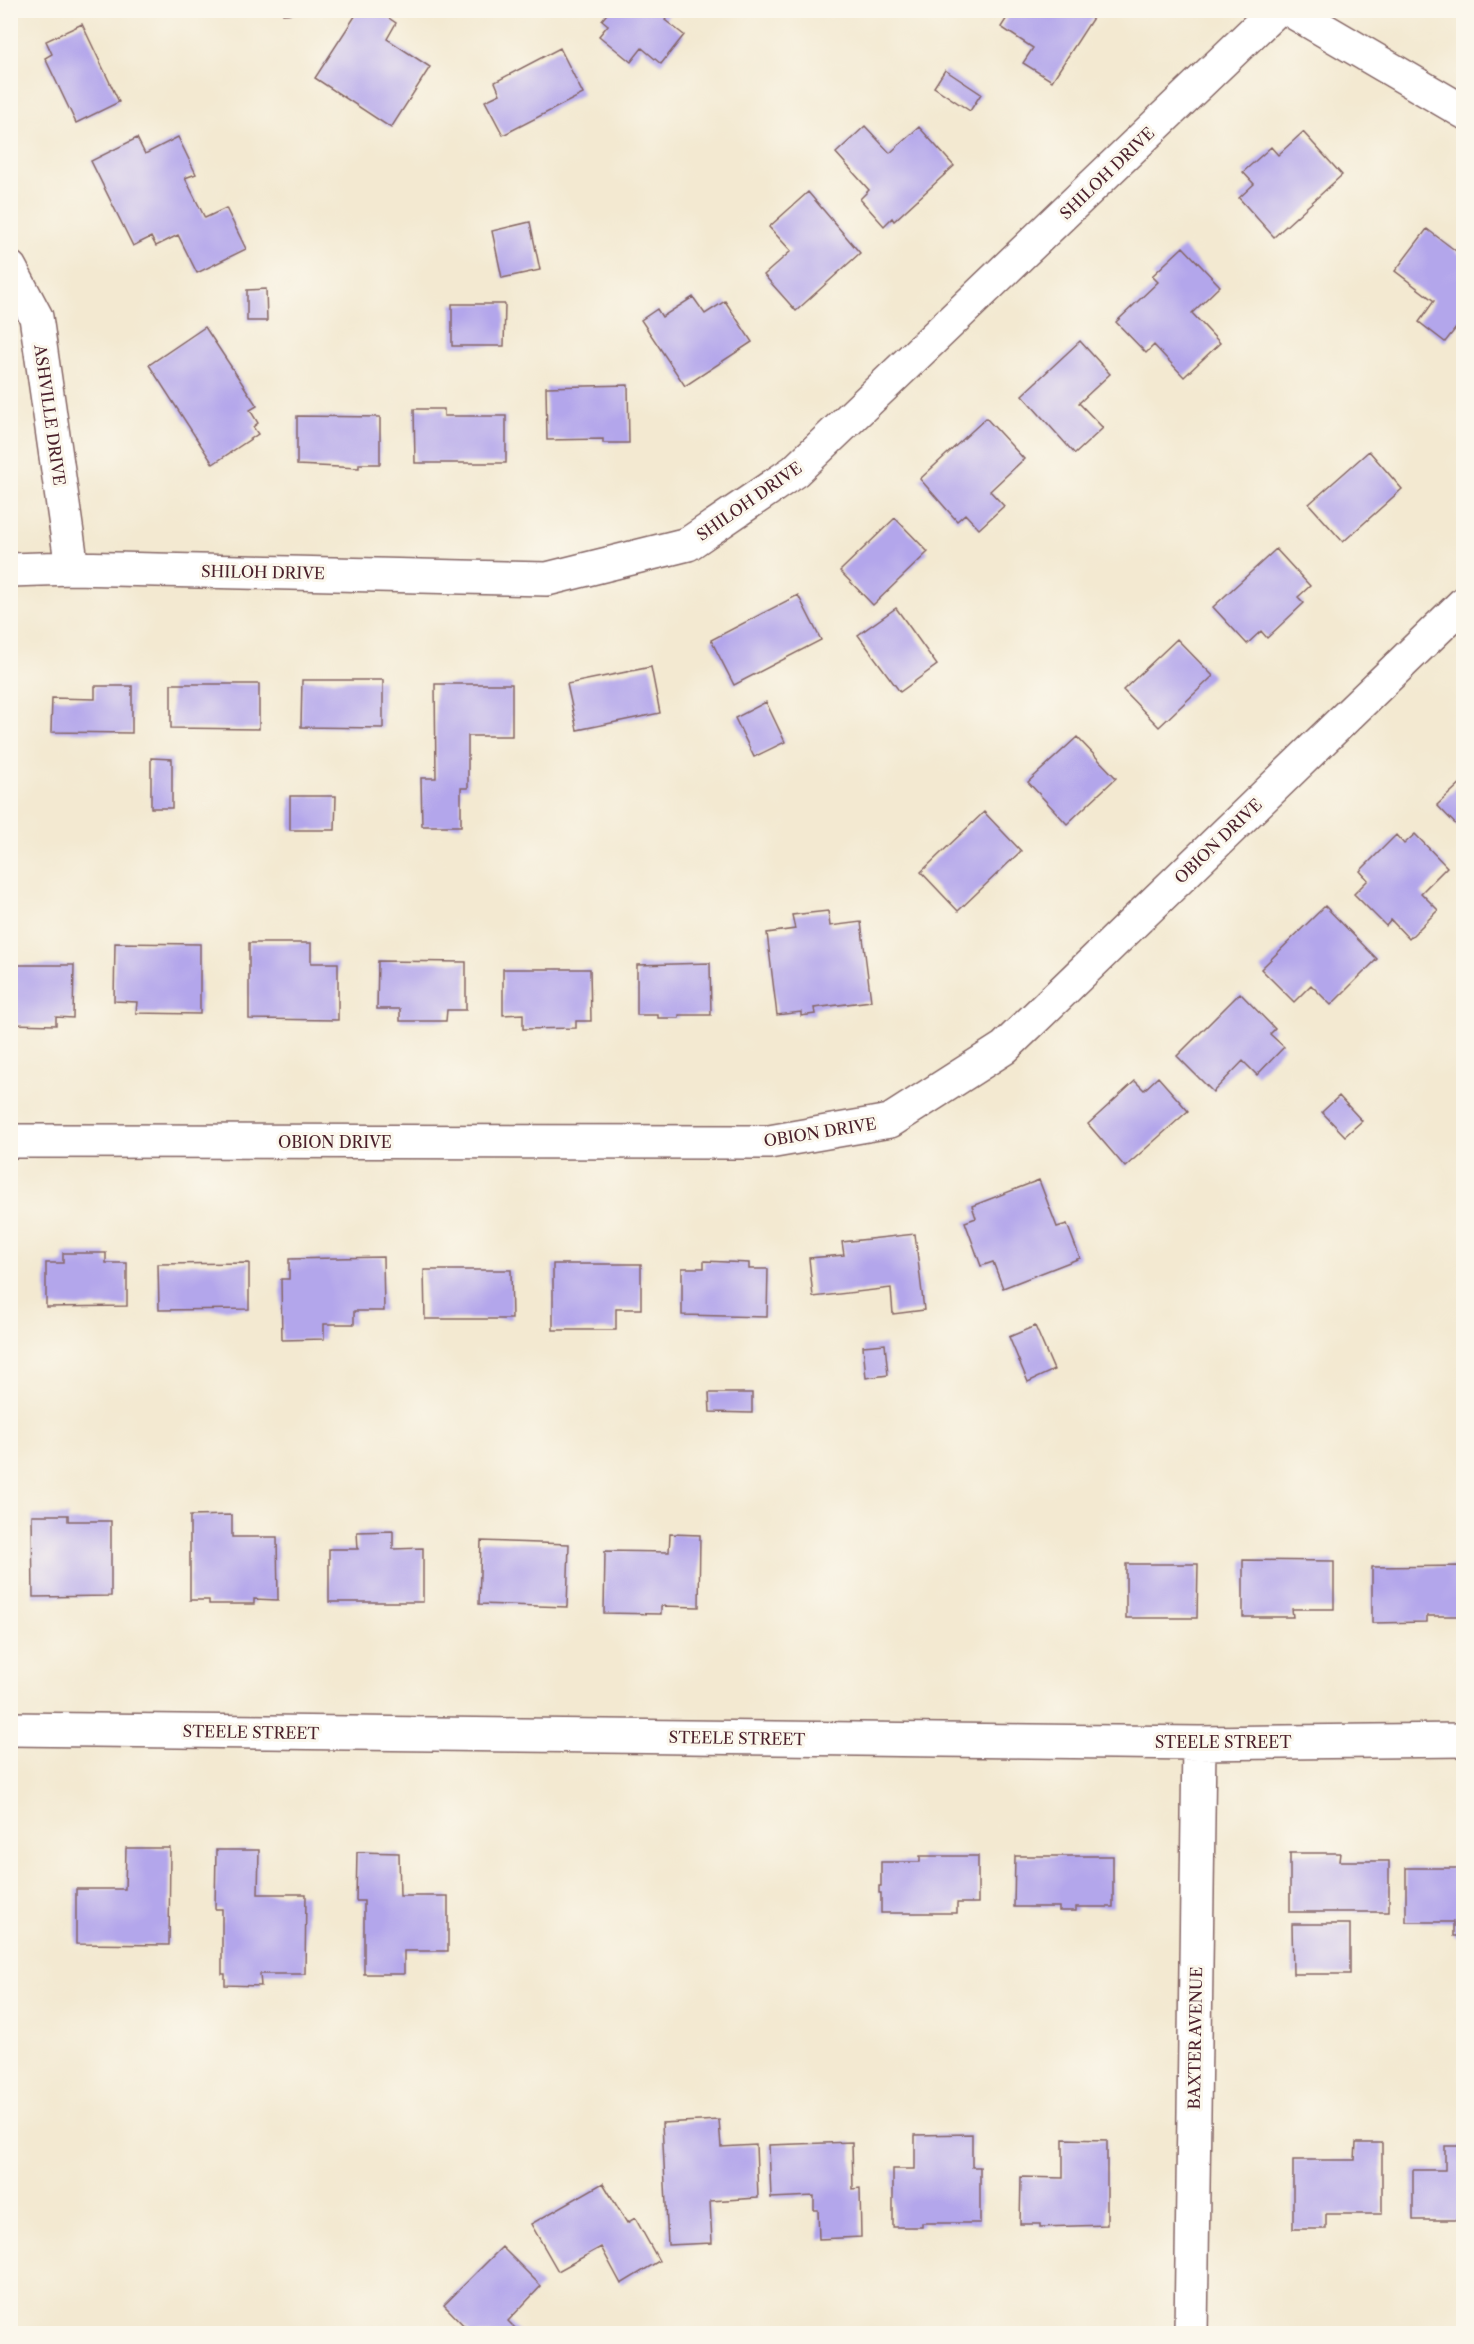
<svg xmlns="http://www.w3.org/2000/svg" width="1474" height="2344" viewBox="0 0 1474 2344" font-family="'Libre Caslon Text',serif">
  <style>
    .building { fill: #b3a6eb }
    .lines { fill: none; stroke-linecap: round; stroke-linejoin: round }
    .minor-casing { stroke: #856665; stroke-width: 36 }
    .minor { stroke: #fff; stroke-width: 33 }
    .labels { text-anchor: middle; dominant-baseline: central; stroke-width: 6; stroke-linejoin: round; paint-order: stroke }
    .street-label { font-size: 16px; fill: #4a1f2b; stroke: #fbf7ec }
  </style>
  <rect width="100%" height="100%" fill="#fbf7ec"/>
  <filter id="ink" filterUnits="userSpaceOnUse"><feTurbulence type="fractalNoise" baseFrequency=".0167" numOctaves="2"/><feDisplacementMap in="SourceGraphic" scale="12" xChannelSelector="R" yChannelSelector="G"/><feConvolveMatrix kernelMatrix="1 2 1 2 8 2 1 2 1" color-interpolation-filters="sRGB"/></filter>
  <filter id="wash" filterUnits="userSpaceOnUse"><feTurbulence type="fractalNoise" baseFrequency=".008" numOctaves="4" result="noise"/><feDisplacementMap in="SourceGraphic" scale="24" xChannelSelector="R" yChannelSelector="G"/><feGaussianBlur stdDeviation="1.35" result="paint"/><feColorMatrix in="noise" values="0 0 0 0 0 0 0 0 0 0 0 0 0 0 0 0 0 1.4 0 .05"/><feComposite in="paint" operator="in"/></filter>
  <g filter="url(#wash)">
    <rect width="100%" height="100%" fill="#f3e9d1"/>
    <g id="blocks">
      <path class="building" d="M282,10H311L312,12L283,14Z
        M359,10H377L396,23L387,39L430,67L391,128L315,78Z
        M610,10H672L665,20L684,35L661,64L642,48L631,62L599,36L608,25L602,20Z
        M1012,10H1098L1052,81L1023,63L1033,48L1001,27Z
        M82,24L119,102L76,123L45,58L52,54L46,41Z
        M560,48L583,94L503,135L485,101L500,94L495,82Z
        M945,70L981,94L970,111L934,87Z
        M865,126L890,153L919,127L954,166L894,221L892,218L884,226L860,199L869,190L836,153Z
        M1303,132L1342,175L1274,237L1239,198L1254,184L1243,172L1271,147L1278,155Z
        M178,137L196,174L185,178L205,218L226,208L246,249L197,273L178,235L156,246L151,237L133,246L91,161L137,138L145,154Z
        M808,192L860,253L796,311L764,275L791,251L769,227Z
        M530,222L540,270L502,278L492,231Z
        M1427,229L1464,257V318L1445,342L1419,322L1434,301L1395,271Z
        M1183,247L1220,286L1192,313L1220,343L1184,377L1154,345L1146,353L1116,322L1158,282L1152,276Z
        M266,289L267,321H247V290Z
        M693,297L705,314L725,301L752,342L685,386L641,320L657,309L662,317Z
        M452,304H505L504,346H452Z
        M205,327L257,406L250,410L258,423L253,427L258,434L213,464L149,365Z
        M1080,341L1110,374L1079,403L1103,428L1075,454L1022,395Z
        M628,385L629,443H603V439L547,440L546,387Z
        M414,409H444V416H506V463H415Z
        M297,416L380,417V464H359V468L297,465Z
        M986,418L1024,459L990,491L1004,506L979,529L965,514L957,521L920,479Z
        M1369,451L1402,489L1343,542L1309,504Z
        M895,518L928,552L873,605L840,571Z
        M1276,549L1310,586L1298,597L1304,603L1267,638L1261,631L1247,644L1213,607Z
        M798,595L821,640L734,685L711,640Z
        M896,608L937,665L900,692L858,635Z
        M1177,639L1213,676L1159,727L1123,690Z
        M651,667L660,713L577,730L567,684Z
        M302,680H383V728L301,727Z
        M171,684H259V729L171,728Z
        M435,684H512V736H468V788H461V826H422L421,778H436Z
        M95,686H132V733L51,732L52,698L95,699Z
        M766,702L785,742L754,757L735,718Z
        M1077,737L1116,778L1067,824L1028,782Z
        M151,758L172,759V808H151Z
        M1464,780V833L1437,805Z
        M290,796H336L335,830H290Z
        M984,812L1021,851L958,911L921,872Z
        M1415,834L1447,867L1421,893L1438,910L1409,939L1391,920L1386,926L1354,894L1368,880L1360,871L1396,835L1404,844Z
        M1325,906L1377,959L1331,1005L1311,985L1294,1002L1261,969Z
        M828,911L830,926L861,922L871,1001L814,1008L815,1014L801,1016V1012L777,1015L767,933L795,929L792,915Z
        M115,943L200,944V1014L136,1013L137,1002L114,1001Z
        M249,943H311V963H338V1020L249,1019Z
        M378,961L466,962V1010H447L446,1021H400V1009H377Z
        M710,963L711,1015H679V1018H658V1015H637V965Z
        M10,965H74L73,1018L56,1017V1025L10,1024Z
        M503,969H590L591,1021H576V1028L523,1029V1014L503,1015Z
        M1240,993L1275,1029L1270,1034L1284,1047L1257,1075L1243,1061L1213,1092L1177,1056Z
        M1158,1077L1188,1111L1125,1167L1088,1124L1135,1081L1144,1090Z
        M1339,1096L1362,1121L1345,1136L1322,1112Z
        M1039,1180L1057,1227L1067,1224L1080,1258L1003,1288L993,1262L981,1266L965,1222L976,1218L972,1206Z
        M915,1234L924,1310L893,1314L891,1288L813,1297L809,1258L844,1255L842,1242Z
        M63,1253H106V1263H127V1306L46,1307V1263H63Z
        M383,1257L384,1311H354V1324H324V1339L282,1340L281,1279H289V1259Z
        M704,1261L749,1263V1269H768L767,1317L682,1315V1268H704Z
        M249,1263V1309L159,1310L158,1264Z
        M553,1264H641V1309H616V1330H553Z
        M424,1270H511L512,1319H425Z
        M1035,1326L1054,1370L1028,1382L1009,1337Z
        M885,1344L888,1375L866,1378L863,1346Z
        M709,1393H752V1413L710,1412Z
        M32,1515H68V1521H111V1596L33,1597Z
        M232,1515V1537H277L278,1600L254,1599V1604H209V1600H190V1516Z
        M393,1531V1549L423,1548V1602H329V1549H358L357,1532Z
        M670,1534L700,1535L699,1607L661,1606V1614L604,1613L605,1551L669,1552Z
        M481,1541L569,1544L567,1607L479,1604Z
        M1243,1560L1334,1561V1609H1292L1293,1617H1243Z
        M1126,1564H1198L1197,1618H1126Z
        M1464,1566V1616H1427V1622L1372,1623V1567Z
        M126,1848H170L169,1945L76,1944V1889H125Z
        M216,1850H259L258,1894H306L305,1974H260L261,1986L225,1985V1974H222V1909H215Z
        M357,1852L399,1853L400,1896H448V1951H404V1974H364V1901H356Z
        M1290,1853H1340L1339,1861H1389V1912H1290Z
        M920,1856H978V1903H957V1913H881V1893H879V1886H881V1862H920Z
        M1015,1856H1113V1907H1076V1911H1059V1907H1014Z
        M1406,1868H1464V1936H1453V1922H1406Z
        M1292,1924H1350V1974H1293Z
        M719,2120L721,2147L756,2145L758,2198L710,2201L712,2243L668,2245L662,2123Z
        M972,2134V2167H980V2223H922V2227H893V2169H915V2135Z
        M1063,2139L1107,2140V2225L1040,2227V2224H1020L1021,2177L1063,2178Z
        M852,2142L853,2189L860,2188L861,2237L819,2239L818,2210H814V2196L771,2198L769,2145Z
        M1356,2143H1382V2214H1326V2229H1293V2160H1355Z
        M1445,2146H1464V2220H1413V2170H1445Z
        M603,2183L627,2223L635,2218L659,2261L621,2284L601,2247L558,2271L531,2224Z
        M502,2247L541,2286L508,2321L521,2334H472L444,2305Z"/>
    </g>
  </g>
  <g filter="url(#ink)">
    <use href="#blocks" fill-opacity="0" stroke="#856665" stroke-width="1.5"/>
    <g class="lines">
      <g class="minor-casing">
        <path id="minor" d="M1290,10L1464,112
          M10,268L36,317L72,568
          M10,570L72,568L547,579L688,544L795,471L1276,10
          M10,1141L769,1142L890,1121L1004,1048L1464,603
          M10,1729L1199,1743L1464,1740
          M1191,2334L1199,1743"/>
      </g>
      <use href="#minor" class="minor"/>
    </g>
  </g>
  <g class="labels">
    <g class="street-label">
      <text transform="translate(1107 173) rotate(-44)">SHILOH DRIVE</text>
      <text transform="translate(50 415) rotate(82)">ASHVILLE DRIVE</text>
      <text transform="translate(749 501) rotate(-35)">SHILOH DRIVE</text>
      <text transform="translate(263 572) rotate(1)">SHILOH DRIVE</text>
      <text transform="translate(1218 841) rotate(-44)">OBION DRIVE</text>
      <text transform="translate(820 1132) rotate(-9)">OBION DRIVE</text>
      <text x="335" y="1142">OBION DRIVE</text>
      <text transform="translate(251 1732) rotate(1)">STEELE STREET</text>
      <text transform="translate(737 1738) rotate(1)">STEELE STREET</text>
      <text x="1223" y="1742">STEELE STREET</text>
      <text transform="translate(1195 2038) rotate(-89)">BAXTER AVENUE</text>
    </g>
  </g>
  <rect width="1474" height="2344" fill="none" stroke="#fbf7ec" stroke-width="36"/>
</svg>
